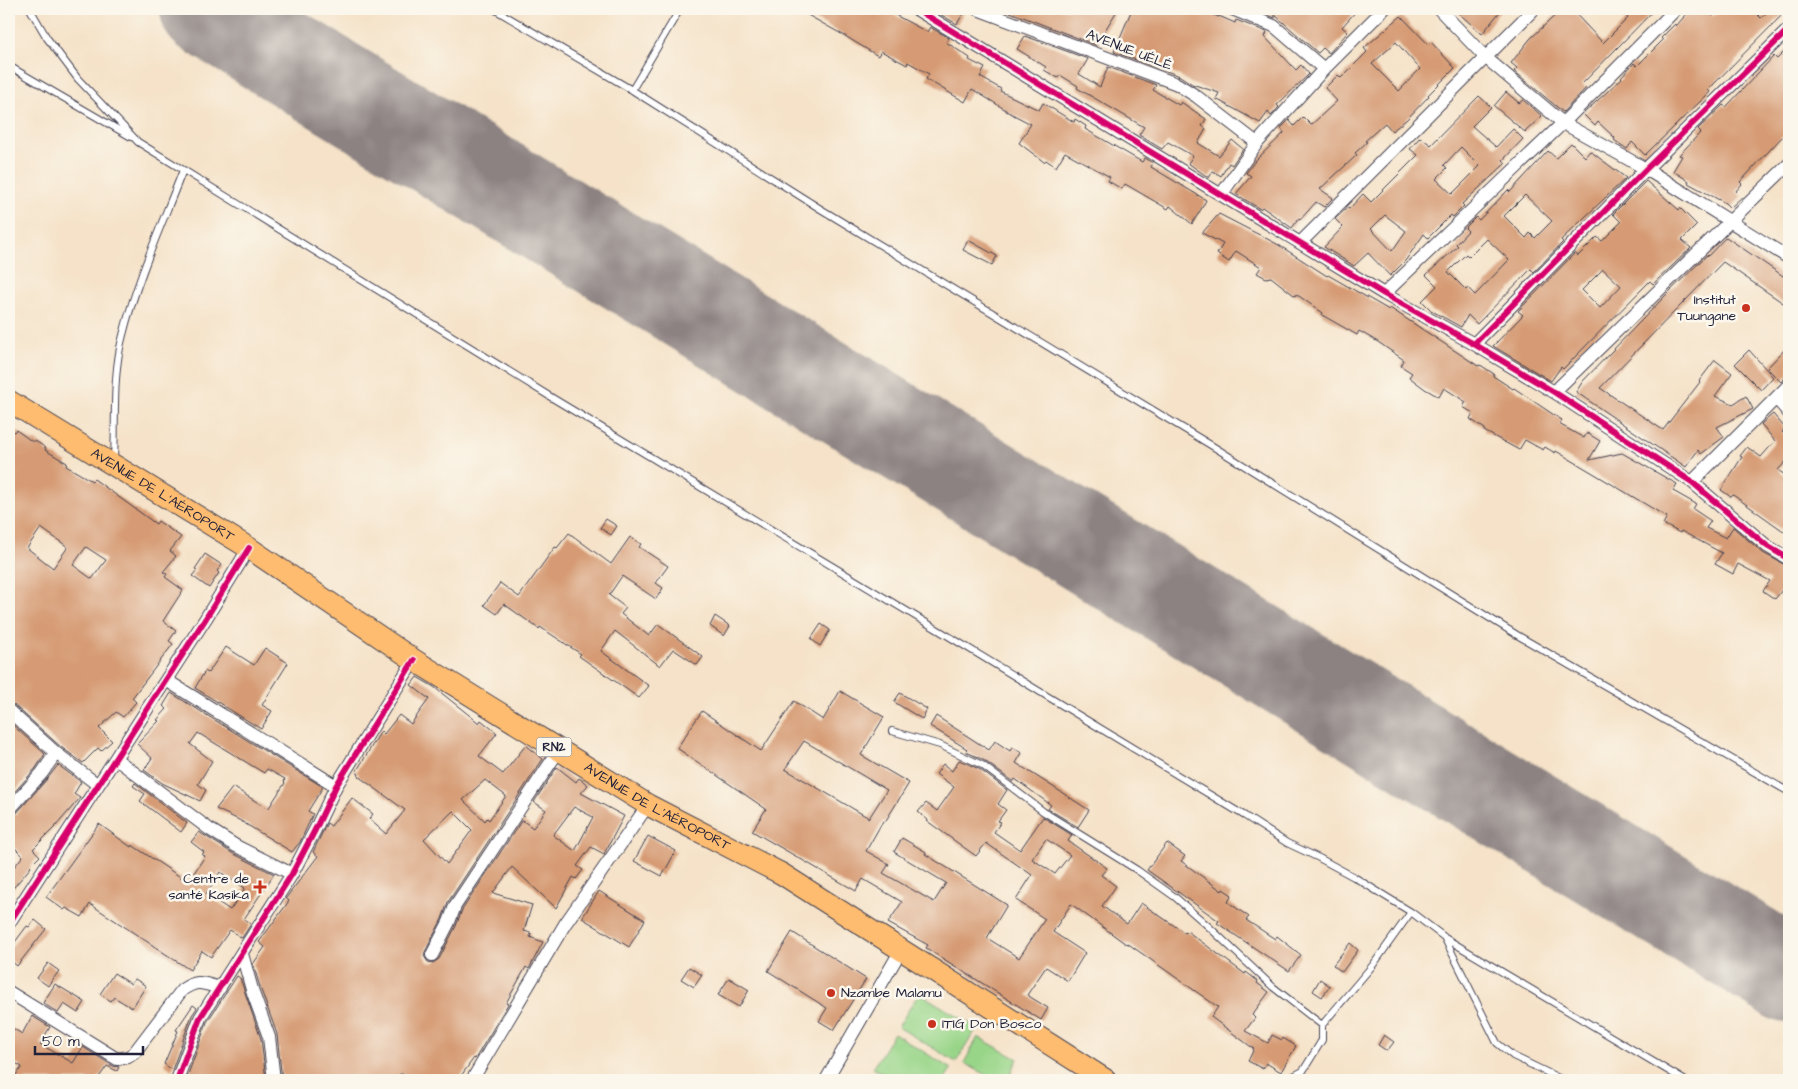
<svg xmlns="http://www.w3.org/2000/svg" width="1798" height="1089" viewBox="0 0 1798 1089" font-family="'Architects Daughter',sans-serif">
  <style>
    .green { fill: #99d589; stroke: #5e7c62 }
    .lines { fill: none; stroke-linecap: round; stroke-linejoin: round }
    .runway { stroke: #8c8282; stroke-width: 96 }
    .building { fill: #d69b74; fill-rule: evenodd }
    .service-casing { stroke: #423f50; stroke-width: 8 }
    .minor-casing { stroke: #423f50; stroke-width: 14 }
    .trunk-casing { stroke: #423f50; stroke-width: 23 }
    .service { stroke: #fff; stroke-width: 6 }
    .minor { stroke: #fff; stroke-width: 12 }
    .trunk { stroke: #fdbc70; stroke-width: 21 }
    .cycleway-casing { stroke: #fbf7ec; stroke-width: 9 }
    .cycleway { stroke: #d6006c; stroke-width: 6 }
    .poi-dot { fill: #c8321e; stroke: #fbf7ec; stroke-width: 2 }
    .labels { text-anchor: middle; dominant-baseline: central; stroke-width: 5; stroke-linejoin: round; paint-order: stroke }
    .shield { fill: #fbf7ec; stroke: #636270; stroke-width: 1 }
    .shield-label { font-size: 12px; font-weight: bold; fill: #22223b }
    .street-label { font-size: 14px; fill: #22223b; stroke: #fbf7ec }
    .poi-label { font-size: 14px; fill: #22223b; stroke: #fbf7ec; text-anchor: end }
  </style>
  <rect width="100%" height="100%" fill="#fbf7ec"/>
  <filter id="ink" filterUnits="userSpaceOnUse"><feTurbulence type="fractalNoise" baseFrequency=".02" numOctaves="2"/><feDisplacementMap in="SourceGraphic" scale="10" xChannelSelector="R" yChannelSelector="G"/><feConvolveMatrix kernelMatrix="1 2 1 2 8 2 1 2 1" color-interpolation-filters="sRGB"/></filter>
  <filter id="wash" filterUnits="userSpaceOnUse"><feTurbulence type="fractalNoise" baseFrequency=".0096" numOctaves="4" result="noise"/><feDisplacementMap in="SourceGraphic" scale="20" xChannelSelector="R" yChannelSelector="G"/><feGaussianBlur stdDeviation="1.12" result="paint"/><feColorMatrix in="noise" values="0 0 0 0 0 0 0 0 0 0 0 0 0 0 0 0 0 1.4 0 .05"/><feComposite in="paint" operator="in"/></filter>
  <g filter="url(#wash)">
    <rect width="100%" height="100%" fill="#f5e2c8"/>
    <path class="green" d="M919,993L977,1028L956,1062L898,1027Z
      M894,1033L951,1069L944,1080H894L873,1068Z
      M978,1037L1018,1059L1007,1080H996L964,1063Z"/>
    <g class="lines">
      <path class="runway" d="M208,9L1789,975"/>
    </g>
    <g id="blocks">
      <path class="building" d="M797,9H884L927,32L930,27L949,38L946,42L970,58L969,60L985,68L980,77L1001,89L1000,91L1039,110L1043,103L1074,122L1075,119L1086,126L1085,129L1142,162L1145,158L1153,163L1151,167L1206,200L1203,206L1192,224L1170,206L1168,209L1125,184L1122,189L1108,181L1110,177L1065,152L1056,167L1046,160L1044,162L1019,143L1031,124L1006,111V110L972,89L965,102L926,79L929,74L908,62L907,65L881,51L878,56L845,36Z
        M941,9H966L957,24L938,13Z
        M1002,9H1118L1096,45Z
        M1132,9H1195L1219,17V16L1235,23L1236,20L1267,32L1265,37L1296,70L1301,65L1309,74L1277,105L1279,107L1271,116L1268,112L1260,123L1216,99L1219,93L1192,84L1180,76L1114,52Z
        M1253,9H1358L1342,27L1348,32L1329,53L1323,48L1318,53L1275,15V18Z
        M1454,9H1502L1482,34Z
        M1562,9H1571L1603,43L1628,18L1619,9H1655L1582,84L1586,88L1563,112L1514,71L1517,68L1511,63L1530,39Z
        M1691,9H1705L1713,16L1721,9H1752L1761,18L1770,9H1788L1708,90L1710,92L1645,155L1632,142L1627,149L1614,140L1615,138L1598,122L1595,126L1583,114L1622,78L1621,77L1634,63L1637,66L1663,40L1661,38L1675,24L1676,26Z
        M1401,16L1428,44L1431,42L1455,68L1428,95L1429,96L1406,120L1392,131L1385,123L1365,141L1367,142L1355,153L1357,155L1320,189L1333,198L1324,207L1316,202L1300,220L1299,218L1292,228L1262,207L1260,209L1236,194L1251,176L1246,173L1255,161L1284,133L1281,128L1289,120L1294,126L1303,117L1311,125L1337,101L1325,88L1338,75L1341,78L1367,52L1364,48ZM1396,42L1420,69L1399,91L1372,64Z
        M1025,36L1088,59L1079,74L1100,87L1108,67L1156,85L1153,90L1179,105L1181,102L1206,119L1202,126L1206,129L1198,143L1219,156L1232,140L1243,149L1232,165L1229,163L1221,176L1213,171L1209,178L1188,163L1193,156L1168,142L1162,149L1139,135L1144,127L1077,88L1078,86L1060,75L1058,78L1044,70L1046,67L1017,49Z
        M1789,47V142L1783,136L1740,182L1742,184L1736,191L1742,197L1730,208L1725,203L1688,183L1689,181L1673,171L1682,156L1679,155L1701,132L1698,129L1723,105L1726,107L1774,56L1777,59Z
        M1506,92L1519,103L1523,100L1542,116L1525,132L1494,106Z
        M1479,96L1491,107L1472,126L1496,147L1513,129L1523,139L1503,160L1506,163L1462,204L1464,206L1453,217L1451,215L1428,238L1424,234L1405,261L1390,276L1368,253L1354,266L1324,247L1343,227L1335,219L1347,208L1349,209L1363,194L1371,202L1418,155L1410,149L1420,137L1431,145ZM1461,147L1480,166L1452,194L1436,179L1447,168L1444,165ZM1385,215L1406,231L1392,251L1371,229Z
        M1571,143L1585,157L1590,151L1626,178L1561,240L1563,242L1534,272L1531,269L1477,324L1468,315L1461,327L1432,311L1422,301L1437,286L1426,275L1458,246L1456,244L1468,231L1465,228L1476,217L1479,220L1508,190L1510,192L1548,151L1556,158ZM1525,195L1552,221L1535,238L1530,233L1526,238L1504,216ZM1487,239L1509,260L1475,295L1468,288L1466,290L1448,272L1466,254L1469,257Z
        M1646,181L1679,210L1680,208L1697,225L1682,240L1691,248L1653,284L1650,281L1563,369L1561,367L1551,381L1493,346L1523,315L1518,311L1575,253L1578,256L1597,237L1602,241L1621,222L1613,214ZM1603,269L1621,286L1600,308L1582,290Z
        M1219,214L1277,244L1327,276L1328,275L1389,310L1390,308L1478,366L1479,365L1482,366L1494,374L1493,376L1513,389L1514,388L1551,413L1562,420L1559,424L1584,438L1587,433L1600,441L1589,460L1622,453L1677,484L1673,491L1696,504L1693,509L1711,521L1706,528L1726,538L1733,527L1763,553L1789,567V595L1782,590L1775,599L1763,591L1770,581L1738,564L1733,574L1715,564L1722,553L1681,531L1680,533L1663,524L1667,517L1556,451L1555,453L1545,447L1543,450L1525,440L1519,450L1484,431L1485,429L1470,419L1473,413L1463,407L1466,402L1444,388L1439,397L1425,389L1409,377L1412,373L1401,366L1404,360L1378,342L1359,331L1357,335L1322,315L1323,313L1296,294L1295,296L1271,277L1266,278L1257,273L1261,267L1236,251L1229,262L1217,254L1223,244L1202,233Z
        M1726,237L1789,280V307L1723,262L1600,388L1663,430L1700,382L1699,381L1715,360L1732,373L1715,396L1733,404L1746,396L1753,409L1717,427L1724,437L1701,454L1698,450L1686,467L1576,392L1583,381L1665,296L1707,255L1708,256Z
        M968,240L997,256L992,265L963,250Z
        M1789,345V374L1781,382L1767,368Z
        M1749,350L1773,377L1761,390L1735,364Z
        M1773,414L1785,428L1782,432L1789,439V458L1778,470L1789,478V535L1733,495L1731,497L1721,490L1742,457L1740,456L1747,447L1761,457L1775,441L1761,424Z
        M9,429L14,432L16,430L33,442L34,440L46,448L45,450L67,463L66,466L92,481L94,479L156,524L158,521L181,537L170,551L176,556L163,572L167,574L165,577L183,590L163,621L176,631L169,641L173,644L132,698L136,702L123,717L116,712L99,728L112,741L101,751L98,748L83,763L61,747L14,705L9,703ZM41,528L68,547L53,568L27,548ZM86,547L106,560L92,579L73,565Z
        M606,519L617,526L611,535L600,528Z
        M569,533L611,564L630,537L641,544L639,547L668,566L656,583L663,588L656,599L622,576L609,595L626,608L621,614L649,636L658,624L703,657L697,665L673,649L660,666L615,631L601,651L649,686L639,698L579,656L581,654L540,627L539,629L504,604L497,614L484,605L500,583L519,597L555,547L557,548Z
        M205,554L222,565L217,571L219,573L209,588L192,576L197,570L195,569Z
        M715,616L730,626L724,636L710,626Z
        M821,624L830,630L820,646L811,639Z
        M226,647L254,665L265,648L288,663L262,705L272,711L261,729L195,688L205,671L208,673Z
        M417,677L434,687L479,723L481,720L497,733L479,756L503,774L526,745L543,759L448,902L442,919L425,952L424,956L428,962L433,963L439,959L456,926L462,910L522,820L533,828L546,810L534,802L557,767L576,782L579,778L588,785L581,793L624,816L604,854L591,847L577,866L583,870L576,879L573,877L556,908L512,867L493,893L532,905L524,931L531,933L530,937L543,942L529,969L526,967L506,1003L508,1004L475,1059L474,1058L458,1080H426L427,1077L400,1074L399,1080H282L277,1034L261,990L253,964L265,947L259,942L289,901L286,898L318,856L313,852L327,823L331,826L352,798L373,814L369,819L386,834L405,810L358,776L359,774L356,772L381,731L384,734L399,715L411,724L429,699L411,685ZM485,780L506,796L489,820L487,818L485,821L463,800ZM574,807L593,817L575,851L553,835ZM453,811L472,830L447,864L424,839Z
        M840,691L884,717L861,755L909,783L885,822L883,821L866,851L889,864L883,873L934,902L946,883L894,852L902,838L926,852L925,854L1007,905L987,938L1019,958L1045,919L1016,900L1032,875L986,843L976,856L927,821L928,820L918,812L926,803L937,811L954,787L936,774L943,764L952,771L959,760L979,769L1007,790L998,804L1006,810L998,821L1001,822L994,832L1020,850L1043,817L1072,835L1068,841L1107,868L1101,875L1116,886L1102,906L1127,924L1141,903L1185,933L1187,931L1245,974L1246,972L1258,981L1257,983L1269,992L1252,1015L1255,1018L1245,1031L1268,1043L1272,1035L1282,1040L1283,1038L1296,1046L1281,1072L1266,1063L1263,1069L1248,1061L1254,1049L1211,1017L1218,1007L1127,943L1126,944L1071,904L1053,932L1085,953L1068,981L1046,967L1027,995L1048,1008L1041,1020L926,948L928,945L888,923L902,902L863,879L856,891L752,831L766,809L677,748L702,711L761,751L794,701L823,720ZM804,741L887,790L869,818L785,769ZM1046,839L1070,855L1055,874L1032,859Z
        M171,693L323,787L308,811L313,814L300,842L292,852L239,820L216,809L233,787L268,809L285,783L284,782L285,779L267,769L264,773L198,733L190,744L212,761L198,784L206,790L200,801L162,783L144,770L152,758L137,744L159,721L157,720L167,709L163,706Z
        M900,693L927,709L922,719L894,702Z
        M936,716L989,750L995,741L1010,751L1012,747L1022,753L1016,763L1089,810L1078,827L1048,809L1051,805L1015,779L1013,782L985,761L965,751L967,749L930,726Z
        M9,722L45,754L36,768L9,798Z
        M58,765L81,782L74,794L80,798L55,827L33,849L40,856L30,866L31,867L9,893V873L23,856L9,842V818L15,815L48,778Z
        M135,783L187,823L181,832L140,801L145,794L133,786Z
        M99,824L131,847L132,845L188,882L205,856L202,855L204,852L191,842L199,832L232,853L274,874L244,919L251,924L242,938L230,930L211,957L202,951L190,970L90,904L82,917L66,908L64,910L46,897ZM220,872L245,888L230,910L206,894Z
        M648,836L676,851L662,876L634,861Z
        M1167,843L1185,856L1181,861L1222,891L1223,889L1232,895L1228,902L1249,917L1246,920L1275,939L1277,936L1301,955L1289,971L1217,923L1219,921L1147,870Z
        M599,891L645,920L629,947L582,918Z
        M35,920L46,929L17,966L9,959V950L27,926L29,927Z
        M792,932L866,979L834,1030L819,1021L827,1008L768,971Z
        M1350,943L1358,950L1342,972L1333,965Z
        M48,963L59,971L48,986L37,978Z
        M689,967L702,975L694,987L681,979Z
        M114,973L131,984L135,979L146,986L132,1008L114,997L111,1001L100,994Z
        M237,976L240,978L261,1039L266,1080L253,1077L252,1080H186L207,1022Z
        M729,978L749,990L739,1007L718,995Z
        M1320,979L1330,986L1322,997L1313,991Z
        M55,984L85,1002L78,1013L64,1004L58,1013L43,1003Z
        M193,1005L197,1008L192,1015L172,1070L164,1064L178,1031L176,1030Z
        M32,1016L50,1027L40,1044L73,1063L83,1047L113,1066L119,1067L117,1071L107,1066L97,1080H12L22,1067L9,1059V1026L22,1034Z
        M1384,1035L1394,1042L1387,1051L1378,1045Z"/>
    </g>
  </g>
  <g filter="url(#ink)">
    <use href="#blocks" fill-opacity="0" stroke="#423f50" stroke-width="1"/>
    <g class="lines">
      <g class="service-casing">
        <path id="service" d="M30,9L47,38L78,79L138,142L554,399L950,637L1060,704L1245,816L1287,843L1319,858L1354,877L1411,912L1444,937L1497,1043L1513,1056L1563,1080
          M494,9L632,90L819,208L1214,447L1517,635L1789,792
          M9,66L131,137
          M632,90L680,9
          M114,460C116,419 112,375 123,335C137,279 162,224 183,170
          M892,731L940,745L982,765L1044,812L1137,870L1175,897L1208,926L1273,987L1322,1025
          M1445,938L1684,1080
          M1286,1080L1303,1071L1322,1040V1025L1373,965L1411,912"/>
      </g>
      <g class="minor-casing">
        <path id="minor" d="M916,9L1384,294L1474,344L1554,392L1692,482L1767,546L1789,559
          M977,9L1177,84L1196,96L1257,143
          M1232,9L1274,26L1324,69
          M1439,9L1485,57L1563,123L1646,169L1789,258
          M1221,195L1257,143L1324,69L1384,9
          M1300,243L1534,9
          M1384,294L1563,123L1676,9
          M1474,344L1646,169L1789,29
          M1554,392L1789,164
          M1776,398L1789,413
          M1692,482L1789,385
          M166,680L336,786
          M9,711L56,753L98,785
          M116,759L209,829L236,846L292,874
          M9,810L42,773L56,753
          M9,923L206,618L249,548
          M242,954L253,993L269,1037L274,1080
          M432,955L449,922L455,906L559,750
          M9,992L117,1059L128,1057L134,1053L182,990C198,979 202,983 220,988
          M177,1080L200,1018L292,874L315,830L336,786L414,660
          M472,1080L565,924L648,805
          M826,1080L901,950"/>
      </g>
      <g class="trunk-casing">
        <g id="trunk">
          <path id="s1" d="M9,401L249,548L414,660L648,805L782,874L1106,1080"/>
        </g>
      </g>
      <use href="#service" class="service"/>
      <use href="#minor" class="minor"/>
      <use href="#trunk" class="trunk"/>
      <g class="cycleway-casing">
        <path id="cycleway" d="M916,9L1384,294L1474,344L1554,392L1692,482L1767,546L1789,559
          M1474,344L1646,169L1789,29
          M9,923L206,618L249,548
          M177,1080L200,1018L292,874L315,830L336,786L414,660"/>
      </g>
      <use href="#cycleway" class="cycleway"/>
    </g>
  </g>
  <g class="poi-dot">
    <circle cx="1746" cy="308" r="5"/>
    <path d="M257.5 879.5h5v5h5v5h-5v5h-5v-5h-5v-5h5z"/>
    <circle cx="831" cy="993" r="5"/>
    <circle cx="932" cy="1024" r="5"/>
  </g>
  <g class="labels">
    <rect class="shield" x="536.5" y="737.5" width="35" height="19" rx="4"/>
    <g class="shield-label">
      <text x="554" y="747">RN2</text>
    </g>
    <g class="street-label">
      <text transform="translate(1129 50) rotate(21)">AVENUE UÉLÉ</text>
      <text stroke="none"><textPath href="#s1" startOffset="180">AVENUE DE L'AÉROPORT</textPath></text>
      <text stroke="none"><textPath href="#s1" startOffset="765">AVENUE DE L'AÉROPORT</textPath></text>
    </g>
    <g class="poi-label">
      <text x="1736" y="300">Institut<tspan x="1736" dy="16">Tuungane</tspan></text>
      <text x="249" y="879">Centre de<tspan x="249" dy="16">santé Kasika</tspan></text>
      <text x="841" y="993" text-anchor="start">Nzambe Malamu</text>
      <text x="942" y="1024" text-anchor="start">ITIG Don Bosco</text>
    </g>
  </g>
  <rect width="1798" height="1089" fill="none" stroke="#fbf7ec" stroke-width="30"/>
  <path d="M35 1046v8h108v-8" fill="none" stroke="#22223b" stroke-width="2.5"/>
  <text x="42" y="1046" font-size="15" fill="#22223b" stroke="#fbf7ec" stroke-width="4" paint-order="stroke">50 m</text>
</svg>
